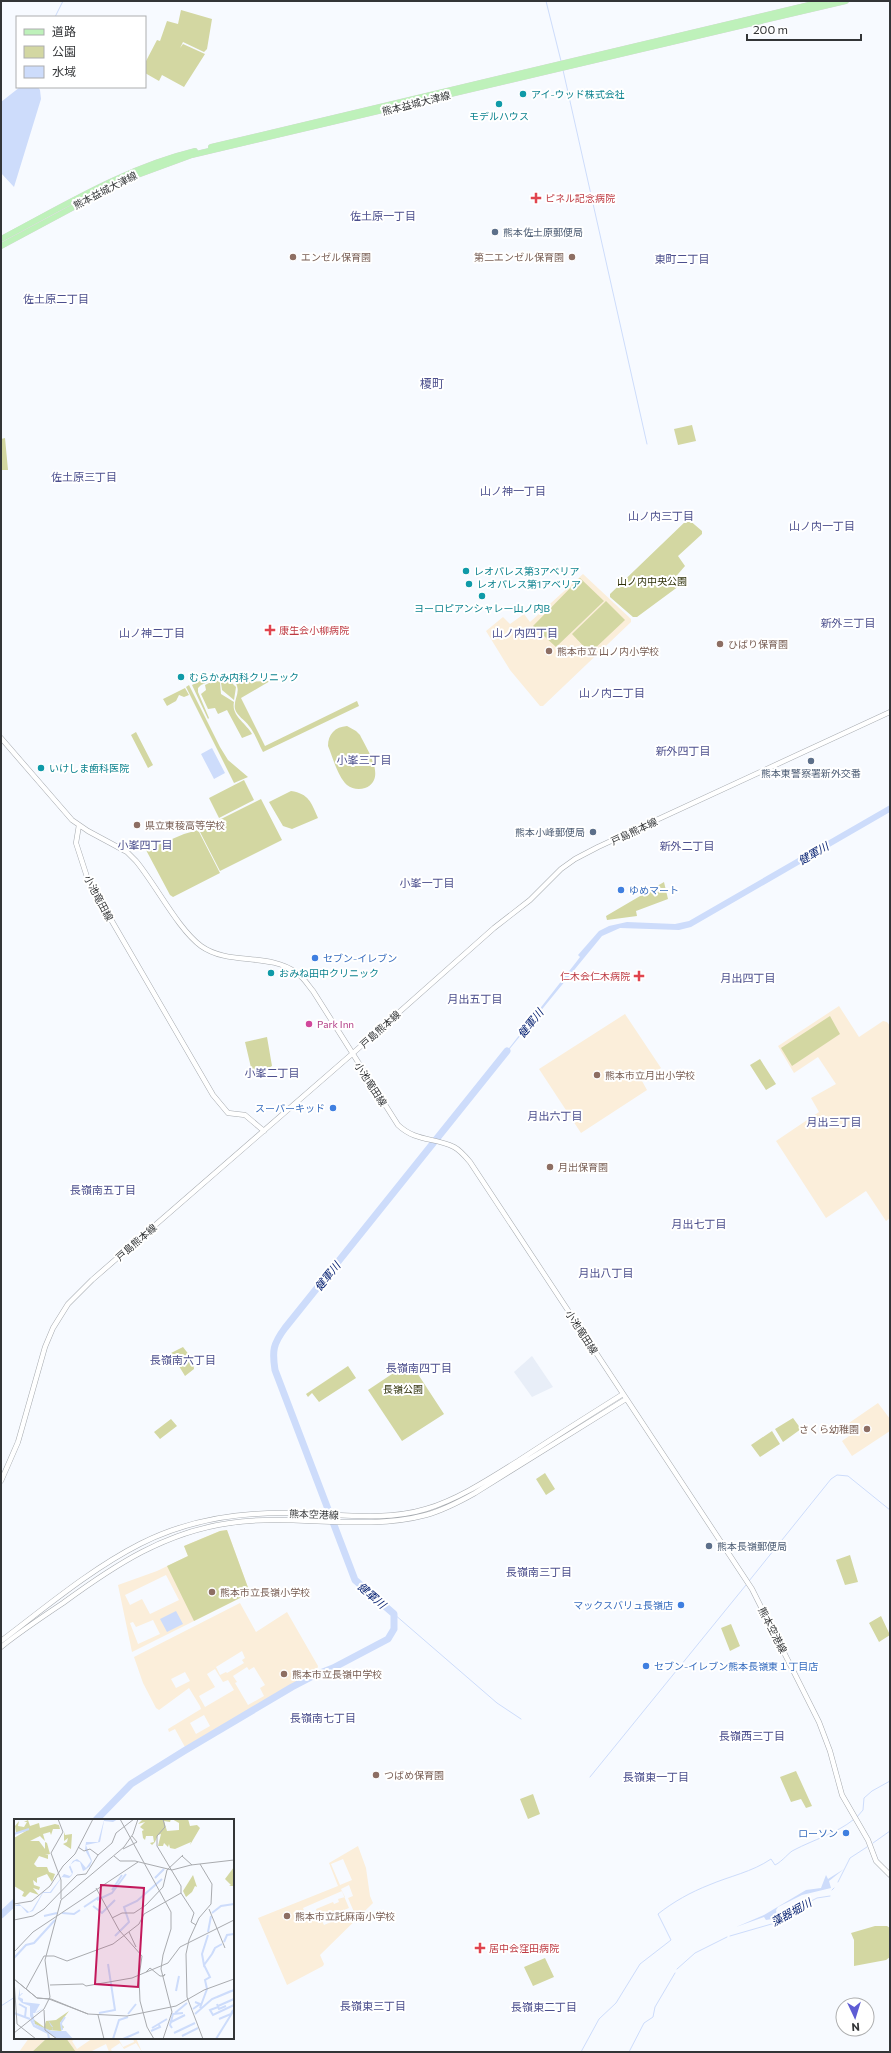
<svg xmlns="http://www.w3.org/2000/svg" width="891" height="2053" viewBox="0 0 891 2053" font-family="Commissioner,'Noto Sans JP',sans-serif">
  <style>
    .built { fill: #e8eef8 }
    .education { fill: #fbeeda; fill-rule: evenodd }
    .green { fill: #d3d7a2 }
    .water { fill: #cddcfb }
    .lines { fill: none; stroke-linecap: round; stroke-linejoin: round }
    .stream { stroke: #cddcfb; stroke-width: 1 }
    .river { stroke: #cddcfb; stroke-width: 7 }
    .secondary-casing { stroke: #a6aaaf; stroke-width: 5.5 }
    .primary-casing { stroke: #d6d7d7; stroke-width: 6 }
    .secondary { stroke: #fff; stroke-width: 4.5 }
    .primary { stroke: #bef1ba; stroke-width: 5.5 }
    .culture-dot { fill: #0f9aa8; stroke: #fff; stroke-width: 1.5 }
    .health-dot { fill: #e0444e; stroke: #fff; stroke-width: 1.5 }
    .service-dot { fill: #5c6f8a; stroke: #fff; stroke-width: 1.5 }
    .education-dot { fill: #8d6e63; stroke: #fff; stroke-width: 1.5 }
    .shop-dot { fill: #3f7fe0; stroke: #fff; stroke-width: 1.5 }
    .hotel-dot { fill: #d1479c; stroke: #fff; stroke-width: 1.5 }
    .labels { text-anchor: middle; dominant-baseline: central; stroke-width: 4; stroke-linejoin: round; paint-order: stroke }
    .culture-label { font-size: 10px; fill: #0d838f; stroke: #fff; text-anchor: start }
    .street-label { font-size: 10px; fill: #333537; stroke: #fff }
    .health-label { font-size: 10px; fill: #be3a42; stroke: #fff; text-anchor: start }
    .service-label { font-size: 10px; fill: #4e5e75; stroke: #fff; text-anchor: start }
    .education-label { font-size: 10px; fill: #785e54; stroke: #fff; text-anchor: start }
    .park-label { font-size: 10px; fill: #2d2f07; stroke: #fff }
    .shop-label { font-size: 10px; fill: #366cbe; stroke: #fff; text-anchor: start }
    .hotel-label { font-size: 10px; fill: #b23c85; stroke: #fff; text-anchor: start }
    .neighbourhood-label { font-size: 11px; fill: #4c4f8d; stroke: #fff }
    .water-label { font-size: 11px; font-style: italic; fill: #021d6f; stroke: #fff }
    .quarter-label { font-size: 12px; fill: #4c4f8d; stroke: #fff }
    .inset-river { fill: none; stroke: #cddcfb; stroke-width: 2 }
    .inset-road { fill: none; stroke: #a9abaf; stroke-width: 1 }
    .view { fill: #c2185b; fill-opacity: 0.15; stroke: #c2185b; stroke-width: 2 }
    .inset-edge { fill: none; stroke: #333537; stroke-width: 2 }
  </style>
  <rect width="100%" height="100%" fill="#f7faff"/>
  <path class="built" d="M532,1356L553,1387L532,1397L514,1372Z"/>
  <path class="education" d="M583,574L631,619V622L543,706H540L510,670L486,631L503,617L510,624L524,614L530,622Z
    M839,1006L859,1037L883,1021L887,1022L890,1026V1218L886,1221L866,1191L826,1218L776,1141L819,1112L811,1098L836,1084L818,1057L794,1073L778,1046Z
    M625,1014L661,1068L642,1081L647,1090L581,1133L539,1069Z
    M878,1403L890,1419V1431L852,1456L842,1441L849,1436L843,1427Z
    M227,1530L250,1593L132,1652L118,1585L157,1571L188,1556L184,1546L220,1531ZM166,1575L179,1600L150,1614L142,1599L130,1605L125,1595ZM153,1620L160,1634L138,1644L130,1623L133,1622L136,1627Z
    M240,1603L256,1632L287,1612L318,1666L317,1670L185,1747L175,1729L169,1732L168,1729L201,1709L200,1706L189,1688L159,1710L156,1708L143,1683L134,1657ZM242,1651L245,1658L242,1660L244,1663L227,1673L226,1672L220,1675L216,1667ZM247,1667L249,1670L254,1667L265,1685L260,1688L264,1696L248,1705L235,1683L237,1682L233,1676ZM215,1669L223,1682L228,1680L234,1690L205,1707L199,1696L215,1687L207,1674ZM185,1672L190,1681L176,1688L171,1679ZM204,1715L210,1726L196,1734L190,1723Z
    M358,1846L366,1868L370,1896L373,1903L320,1955L324,1964L323,1966L287,1985L258,1918L338,1886L329,1863ZM343,1859L352,1880L340,1885L331,1864ZM349,1885L353,1896L348,1898L354,1912L344,1919L343,1917L324,1925L321,1919L349,1908L341,1889ZM342,1891L345,1897L338,1899L339,1902L334,1904L333,1902L316,1909L318,1915L311,1918L308,1912L305,1913L303,1908Z
    M29,2038H47L32,2052H19Z
    M66,2038H77L72,2041L77,2049L93,2038H118L123,2047L134,2042L133,2038H136L142,2052L136,2043L124,2049L120,2043L111,2049L112,2052H109L106,2044L90,2052H76Z"/>
  <path class="green" d="M181,10L212,19L207,49L204,52L183,42L180,48L183,44L205,54L184,87L162,75L159,81L145,73V63L157,40L160,41L167,21L178,24Z
    M692,425L696,441L678,445L674,429Z
    M5,438L8,470H1V439Z
    M688,519L702,531V534L678,556L685,566L672,581L679,586L637,617H633L610,597V594Z
    M580,578L604,601L556,647L533,626Z
    M606,601L625,620L590,653L572,634Z
    M210,676H218L219,677L201,685L198,688V692L209,718L208,719L192,685Z
    M215,680L220,682L221,694L234,702C231,716 246,723 252,734L242,738L227,710L218,714L215,708L208,709L201,694L206,690L205,685Z
    M225,681H230L236,687L234,700L222,690L221,683Z
    M270,681L241,698L265,746L357,701L359,706L263,752C258,743 255,733 249,726C245,720 237,716 235,709C233,699 242,692 235,682Z
    M189,685L220,747L228,760L248,777L234,783L186,687Z
    M185,688L189,695L184,697L179,695L176,701L167,706L163,699Z
    M347,726L356,731L360,735C366,748 388,779 365,788C359,790 352,789 347,785C338,777 333,758 328,746C328,734 335,727 347,726Z
    M136,732L153,765L148,768L131,735Z
    M244,780L254,800L219,818L209,798Z
    M291,791C309,794 311,802 318,818L292,829L283,826L269,802Z
    M261,799L282,840L220,871L199,830Z
    M198,830L220,873L173,897L170,895L146,850L184,834Z
    M664,882L668,899L636,911L637,916L607,920L606,916Z
    M830,1016L840,1034L792,1066L781,1048Z
    M267,1037L272,1066L253,1076L245,1042Z
    M760,1059L776,1084L766,1090L750,1065Z
    M183,1347L193,1360L194,1369L185,1376L171,1353Z
    M410,1362L444,1414L402,1441L368,1390Z
    M348,1366L356,1378L319,1402L312,1393L308,1397L306,1394Z
    M793,1418L801,1429L783,1442L775,1429Z
    M171,1419L177,1426L160,1439L154,1432Z
    M772,1431L780,1444L760,1457L751,1445Z
    M545,1473L555,1489L546,1495L536,1479Z
    M227,1530L250,1593L194,1621L167,1566L188,1556L184,1546L220,1531Z
    M850,1555L858,1582L845,1585L836,1560Z
    M881,1616L890,1635L879,1642L869,1623Z
    M731,1624L740,1646L730,1651L721,1628Z
    M796,1771L812,1806L806,1808L801,1799L791,1802L780,1777Z
    M533,1794L540,1814L528,1819L520,1799Z
    M875,1926H887L890,1928V1957L886,1960L854,1966V1940L851,1933Z
    M545,1958L554,1977L533,1986L524,1967Z
    M47,2038H66L76,2052H32Z"/>
  <path class="water" d="M20,87H38L40,90L41,99L14,187L1,173V102Z
    M212,748L225,773L214,779L201,754Z
    M890,805V812L691,927L679,930L620,928L602,936L503,1057L497,1066L496,1065L577,961L580,957L578,955L599,931L609,926L627,922L675,924L689,921Z
    M176,1611L183,1624L167,1632L160,1619Z
    M844,1869L829,1881L831,1888L802,1895L778,1907L776,1910L777,1915L772,1919L766,1920L764,1917L736,1927L764,1915L806,1890L821,1888L826,1875L828,1879Z"/>
  <g class="lines">
    <path class="stream" d="M546,1L561,61
      M55,17L63,1
      M563,70L647,444
      M749,1581L831,1479L837,1475L848,1476L890,1510
      M394,1614L497,1703L521,1719
      M590,1777L746,1585
      M857,1817L863,1810L864,1798L872,1791L890,1781
      M873,1843L890,1831
      M838,1882L850,1858L867,1847
      M832,1890L834,1888
      M730,1936L775,1923L786,1914L817,1898L830,1896
      M677,1969L695,1953L727,1937
      M1,2006L15,1997
      M581,2052L599,2019L616,2003L640,1964L671,1940L658,1914C673,1902 691,1892 709,1885C730,1876 752,1872 771,1859L775,1865C783,1861 789,1852 794,1850C813,1840 837,1833 853,1820
      M629,2052L644,2023L653,2017L655,2007L675,1973"/>
    <path class="river" d="M96,1820L131,1784L184,1751L292,1687L315,1675L333,1668L388,1639L394,1629V1614L355,1580L275,1370C272,1351 273,1344 285,1328L507,1051
      M1,1915L15,1902"/>
    <g class="secondary-casing">
      <path id="secondary" d="M1,738L72,820L88,831L127,852L136,861C156,885 178,929 201,946C229,966 269,952 297,973C304,978 308,985 313,991L398,1125C416,1142 434,1137 454,1147C460,1150 465,1156 470,1162L752,1589L819,1722L830,1751L842,1795L868,1840L876,1861L890,1875
        M79,825L76,843L88,880L213,1095L228,1113L245,1115L264,1131
        M1,1481L18,1442L45,1347L53,1328L68,1304L92,1280L352,1054L494,928L530,900L561,869L575,859L598,847L890,712
        M1,1641C46,1607 91,1569 140,1544C183,1522 234,1513 281,1513C328,1512 380,1523 426,1509C459,1499 489,1479 518,1461C553,1438 588,1416 623,1394
        M1,1647C21,1631 42,1617 63,1603C115,1565 165,1532 230,1523C295,1513 362,1532 426,1515C444,1510 459,1502 475,1493L626,1399"/>
    </g>
    <g class="primary-casing">
      <path id="primary" d="M211,147L825,1
        M1,239C64,206 125,168 195,151
        M1,246L124,180L192,155L846,1"/>
    </g>
    <use href="#secondary" class="secondary"/>
    <use href="#primary" class="primary"/>
  </g>
  <g class="culture-dot">
    <circle cx="523" cy="94" r="4"/>
    <circle cx="499" cy="104" r="4"/>
    <circle cx="466" cy="571" r="4"/>
    <circle cx="469" cy="584" r="4"/>
    <circle cx="482" cy="596" r="4"/>
    <circle cx="181" cy="677" r="4"/>
    <circle cx="41" cy="768" r="4"/>
    <circle cx="271" cy="973" r="4"/>
  </g>
  <g class="health-dot">
    <path d="M534 192h4v4h4v4h-4v4h-4v-4h-4v-4h4z"/>
    <path d="M268 624h4v4h4v4h-4v4h-4v-4h-4v-4h4z"/>
    <path d="M637 970h4v4h4v4h-4v4h-4v-4h-4v-4h4z"/>
    <path d="M478 1942h4v4h4v4h-4v4h-4v-4h-4v-4h4z"/>
  </g>
  <g class="service-dot">
    <circle cx="495" cy="232" r="4"/>
    <circle cx="811" cy="761" r="4"/>
    <circle cx="593" cy="832" r="4"/>
    <circle cx="709" cy="1546" r="4"/>
  </g>
  <g class="education-dot">
    <circle cx="293" cy="257" r="4"/>
    <circle cx="572" cy="257" r="4"/>
    <circle cx="720" cy="644" r="4"/>
    <circle cx="549" cy="651" r="4"/>
    <circle cx="137" cy="825" r="4"/>
    <circle cx="597" cy="1075" r="4"/>
    <circle cx="550" cy="1167" r="4"/>
    <circle cx="867" cy="1429" r="4"/>
    <circle cx="212" cy="1592" r="4"/>
    <circle cx="284" cy="1674" r="4"/>
    <circle cx="376" cy="1775" r="4"/>
    <circle cx="287" cy="1916" r="4"/>
  </g>
  <g class="shop-dot">
    <circle cx="621" cy="890" r="4"/>
    <circle cx="315" cy="958" r="4"/>
    <circle cx="333" cy="1108" r="4"/>
    <circle cx="681" cy="1605" r="4"/>
    <circle cx="646" cy="1666" r="4"/>
    <circle cx="846" cy="1833" r="4"/>
  </g>
  <circle class="hotel-dot" cx="309" cy="1024" r="4"/>
  <g class="labels">
    <g class="culture-label">
      <text x="531" y="94">アイ-ウッド株式会社</text>
      <text x="499" y="116" text-anchor="middle">モデルハウス</text>
      <text x="474" y="571">レオパレス第3アベリア</text>
      <text x="477" y="584">レオパレス第1アベリア</text>
      <text x="482" y="608" text-anchor="middle">ヨーロピアンシャレー山ノ内B</text>
      <text x="189" y="677">むらかみ内科クリニック</text>
      <text x="49" y="768">いけしま歯科医院</text>
      <text x="279" y="973">おみね田中クリニック</text>
    </g>
    <g class="street-label">
      <text transform="translate(416 103) rotate(-14)">熊本益城大津線</text>
      <text transform="translate(105 190) rotate(-27)">熊本益城大津線</text>
      <text transform="translate(634 831) rotate(-25)">戸島熊本線</text>
      <text transform="translate(99 898) rotate(62)">小池竜田線</text>
      <text transform="translate(380 1029) rotate(-42)">戸島熊本線</text>
      <text transform="translate(371 1084) rotate(57)">小池竜田線</text>
      <text transform="translate(136 1242) rotate(-41)">戸島熊本線</text>
      <text transform="translate(582 1332) rotate(57)">小池竜田線</text>
      <text transform="translate(314 1514) rotate(2)">熊本空港線</text>
      <text transform="translate(773 1630) rotate(63)">熊本空港線</text>
    </g>
    <g class="health-label">
      <text x="545" y="198">ピネル記念病院</text>
      <text x="279" y="630">康生会小柳病院</text>
      <text x="630" y="976" text-anchor="end">仁木会仁木病院</text>
      <text x="489" y="1948">居中会窪田病院</text>
    </g>
    <g class="service-label">
      <text x="503" y="232">熊本佐土原郵便局</text>
      <text x="811" y="773" text-anchor="middle">熊本東警察署新外交番</text>
      <text x="585" y="832" text-anchor="end">熊本小峰郵便局</text>
      <text x="717" y="1546">熊本長嶺郵便局</text>
    </g>
    <g class="education-label">
      <text x="301" y="257">エンゼル保育園</text>
      <text x="564" y="257" text-anchor="end">第二エンゼル保育園</text>
      <text x="728" y="644">ひばり保育園</text>
      <text x="557" y="651">熊本市立 山ノ内小学校</text>
      <text x="145" y="825">県立東稜高等学校</text>
      <text x="605" y="1075">熊本市立月出小学校</text>
      <text x="558" y="1167">月出保育園</text>
      <text x="859" y="1429" text-anchor="end">さくら幼稚園</text>
      <text x="220" y="1592">熊本市立長嶺小学校</text>
      <text x="292" y="1674">熊本市立長嶺中学校</text>
      <text x="384" y="1775">つばめ保育園</text>
      <text x="295" y="1916">熊本市立託麻南小学校</text>
    </g>
    <g class="park-label">
      <text x="652" y="581">山ノ内中央公園</text>
      <text x="403" y="1389">長嶺公園</text>
    </g>
    <g class="shop-label">
      <text x="629" y="890">ゆめマート</text>
      <text x="323" y="958">セブン-イレブン</text>
      <text x="325" y="1108" text-anchor="end">スーパーキッド</text>
      <text x="673" y="1605" text-anchor="end">マックスバリュ長嶺店</text>
      <text x="654" y="1666">セブン-イレブン熊本長嶺東１丁目店</text>
      <text x="838" y="1833" text-anchor="end">ローソン</text>
    </g>
    <g class="hotel-label">
      <text x="317" y="1024">Park Inn</text>
    </g>
    <g class="neighbourhood-label">
      <text x="383" y="215">佐土原一丁目</text>
      <text x="682" y="258">東町二丁目</text>
      <text x="56" y="298">佐土原二丁目</text>
      <text x="84" y="476">佐土原三丁目</text>
      <text x="513" y="490">山ノ神一丁目</text>
      <text x="661" y="515">山ノ内三丁目</text>
      <text x="822" y="525">山ノ内一丁目</text>
      <text x="848" y="622">新外三丁目</text>
      <text x="152" y="632">山ノ神二丁目</text>
      <text x="525" y="632">山ノ内四丁目</text>
      <text x="612" y="692">山ノ内二丁目</text>
      <text x="683" y="750">新外四丁目</text>
      <text x="364" y="759">小峯三丁目</text>
      <text x="145" y="844">小峯四丁目</text>
      <text x="687" y="845">新外二丁目</text>
      <text x="427" y="882">小峯一丁目</text>
      <text x="748" y="977">月出四丁目</text>
      <text x="475" y="998">月出五丁目</text>
      <text x="272" y="1072">小峯二丁目</text>
      <text x="555" y="1115">月出六丁目</text>
      <text x="834" y="1121">月出三丁目</text>
      <text x="103" y="1189">長嶺南五丁目</text>
      <text x="699" y="1223">月出七丁目</text>
      <text x="606" y="1272">月出八丁目</text>
      <text x="183" y="1359">長嶺南六丁目</text>
      <text x="419" y="1367">長嶺南四丁目</text>
      <text x="539" y="1571">長嶺南三丁目</text>
      <text x="323" y="1717">長嶺南七丁目</text>
      <text x="752" y="1735">長嶺西三丁目</text>
      <text x="656" y="1776">長嶺東一丁目</text>
      <text x="373" y="2005">長嶺東三丁目</text>
      <text x="544" y="2006">長嶺東二丁目</text>
    </g>
    <g class="water-label">
      <text transform="translate(813 853) rotate(-30)">健軍川</text>
      <text transform="translate(530 1023) rotate(-51)">健軍川</text>
      <text transform="translate(327 1276) rotate(-51)">健軍川</text>
      <text transform="translate(372 1595) rotate(41)">健軍川</text>
      <text transform="translate(791 1912) rotate(-29)">藻器堀川</text>
    </g>
    <g class="quarter-label">
      <text x="432" y="383">榎町</text>
    </g>
  </g>
  <g transform="translate(14 1819)">
    <rect width="220" height="220" fill="#f7faff"/>
    <path d="M129,0H157L156,3L150,2L153,12L165,11V4L158,0H174L176,7L183,6L186,9L176,26L177,23L161,30L156,29L155,25L154,28L150,24L149,27H144L147,15L144,16L141,23L138,26L136,24L140,23L139,17H132L131,21L129,19L128,12L130,11L126,8L131,3L124,5ZM14,1L16,7L25,4L26,9L41,5L45,6L46,10H39L37,16L36,13L29,15L31,22L26,17L16,22H25L31,30V23L33,24L36,35L31,36H34V40L25,37L20,45L23,48H33L35,53L41,55L38,63L33,55L23,59V64L19,61L20,66L26,68L25,71L19,69L25,76L16,73L11,78L8,77L10,73L0,67V19L12,12L2,14L1,7L5,2L4,7L10,8L13,3H10ZM50,13L51,16L58,15L57,30L49,25L53,23L54,19L50,22ZM220,48V67H215L217,66L211,60ZM179,56L183,68L181,67L178,73L172,78L169,72ZM55,192L46,204L50,208L47,212L33,211L21,205L19,200L30,208L32,202L42,201Z" fill="#d3d7a2"/>
    <path d="M104,0L99,3L90,2L86,23L72,26L78,42L76,47L71,51L69,52L66,43L61,42L56,46L59,53L58,56L55,59L48,58L37,74H29L19,92L13,94L7,87H0L5,85L15,93L18,91L29,73H36L50,55L56,57L58,55L55,48L59,42L63,40L67,43L72,49L77,42L71,31L72,23H84L90,1ZM6,169V176L8,174H9L5,178L9,180V183L26,185L21,194L29,189L24,193L21,194H19L21,205L38,212V210L39,208H38L37,207L34,201L39,208L38,212H52L59,220H43L21,206L16,197V187L8,184L4,180Z" fill="#cddcfb"/>
    <path class="inset-river" d="M0,15L15,10M141,59L150,50M98,71L108,56M83,81L98,74L112,55M79,87L88,94L101,81M70,88L85,78M48,94L60,95L66,91M198,94L207,87L220,85M30,97L43,94M194,113L197,97M194,116L188,135L190,146L198,135M101,117L115,103L110,88L123,82L148,60M210,123L213,116L220,115M198,135L201,129L208,125M0,139L12,126L20,124L41,101M162,172L165,157M203,178L220,171M5,185L12,189L11,198M203,185L205,190L212,187M204,187L220,180M204,188L196,191L199,196L220,186M186,189L193,170L191,161L196,158L190,146M179,190L186,185L181,183M0,194L16,200M85,194L101,191L94,145M161,194L173,184M114,195L122,185M181,195L198,180L217,172M205,200L217,195L219,191M17,201L20,207L34,214L35,220M157,203L171,196M138,209L153,200M158,209L156,206L159,195L169,194M48,211L47,204L51,198M137,212L146,208L145,206M160,214L181,204M168,217L184,209M99,220L105,201L114,198M109,220L125,213M202,220L220,191"/>
    <path class="inset-road" d="M44,0L49,13L37,34L47,61V80M106,0L157,93V110L149,136L147,150L158,193L149,220M149,0L151,8L143,17V27L167,67V74L180,94L177,103L182,106M64,28L70,32L76,30L84,36M109,30L123,23L118,17M100,37L106,42H121L158,51L177,46L220,41M168,37L178,46M186,45L198,65L197,85L185,99L175,121L172,135L173,178L189,220M82,69L105,111L128,137L125,158L126,182L133,208L140,220M0,85L18,82L36,67L49,47L61,35L79,0M195,90L211,129M98,99L108,94H120L132,86L149,68L153,51L169,36M0,101L19,97L30,90L63,56L72,55L84,36L98,24L102,14L120,0M115,113L122,128M0,133L19,113L124,43M132,153L136,149L146,157H150L151,155L149,157M0,160L23,179L37,180L74,195L113,197L162,187L190,171L220,160M0,160L3,205L22,220M0,160L23,179L35,180L74,195M36,166L69,165L72,167L118,159L154,144L166,128L220,101M12,170L30,137H40L53,142L99,125L125,105L130,95L167,74M30,191L31,211L43,220M84,196L90,220M0,214L30,190L36,178L31,141L47,81L110,28L119,15L124,0"/>
    <path class="view" d="M87,66L130,69L124,168L81,165Z"/>
    <rect width="220" height="220" class="inset-edge"/>
  </g>
  <rect width="891" height="2053" fill="none" stroke="#333537" stroke-width="4"/>
  <rect x="16" y="16" width="130" height="72" fill="#ffffff" stroke="#adaeaf"/>
  <rect x="24" y="29" width="20" height="6" fill="#bef1ba" stroke="#adaeaf"/>
  <text x="52" y="36" font-size="12" fill="#333537">道路</text>
  <rect x="24" y="46" width="20" height="12" fill="#d3d7a2" stroke="#adaeaf"/>
  <text x="52" y="56" font-size="12" fill="#333537">公園</text>
  <rect x="24" y="66" width="20" height="12" fill="#cddcfb" stroke="#adaeaf"/>
  <text x="52" y="76" font-size="12" fill="#333537">水域</text>
  <g transform="translate(855 2017) rotate(176)"><circle r="19" fill="#ffffff" stroke="#adaeaf"/>
  <path d="M0-3L7 15L0 10L-7 15Z" fill="#5e5cd4"/>
  <text y="-6" font-size="11" font-weight="bold" text-anchor="middle" fill="#333537">N</text>
  </g>
  <path d="M747 34v6h114v-6" fill="none" stroke="#333537" stroke-width="2"/>
  <text x="753" y="34" font-size="12" fill="#333537" stroke="#ffffff" stroke-width="3" paint-order="stroke">200 m</text>
</svg>
